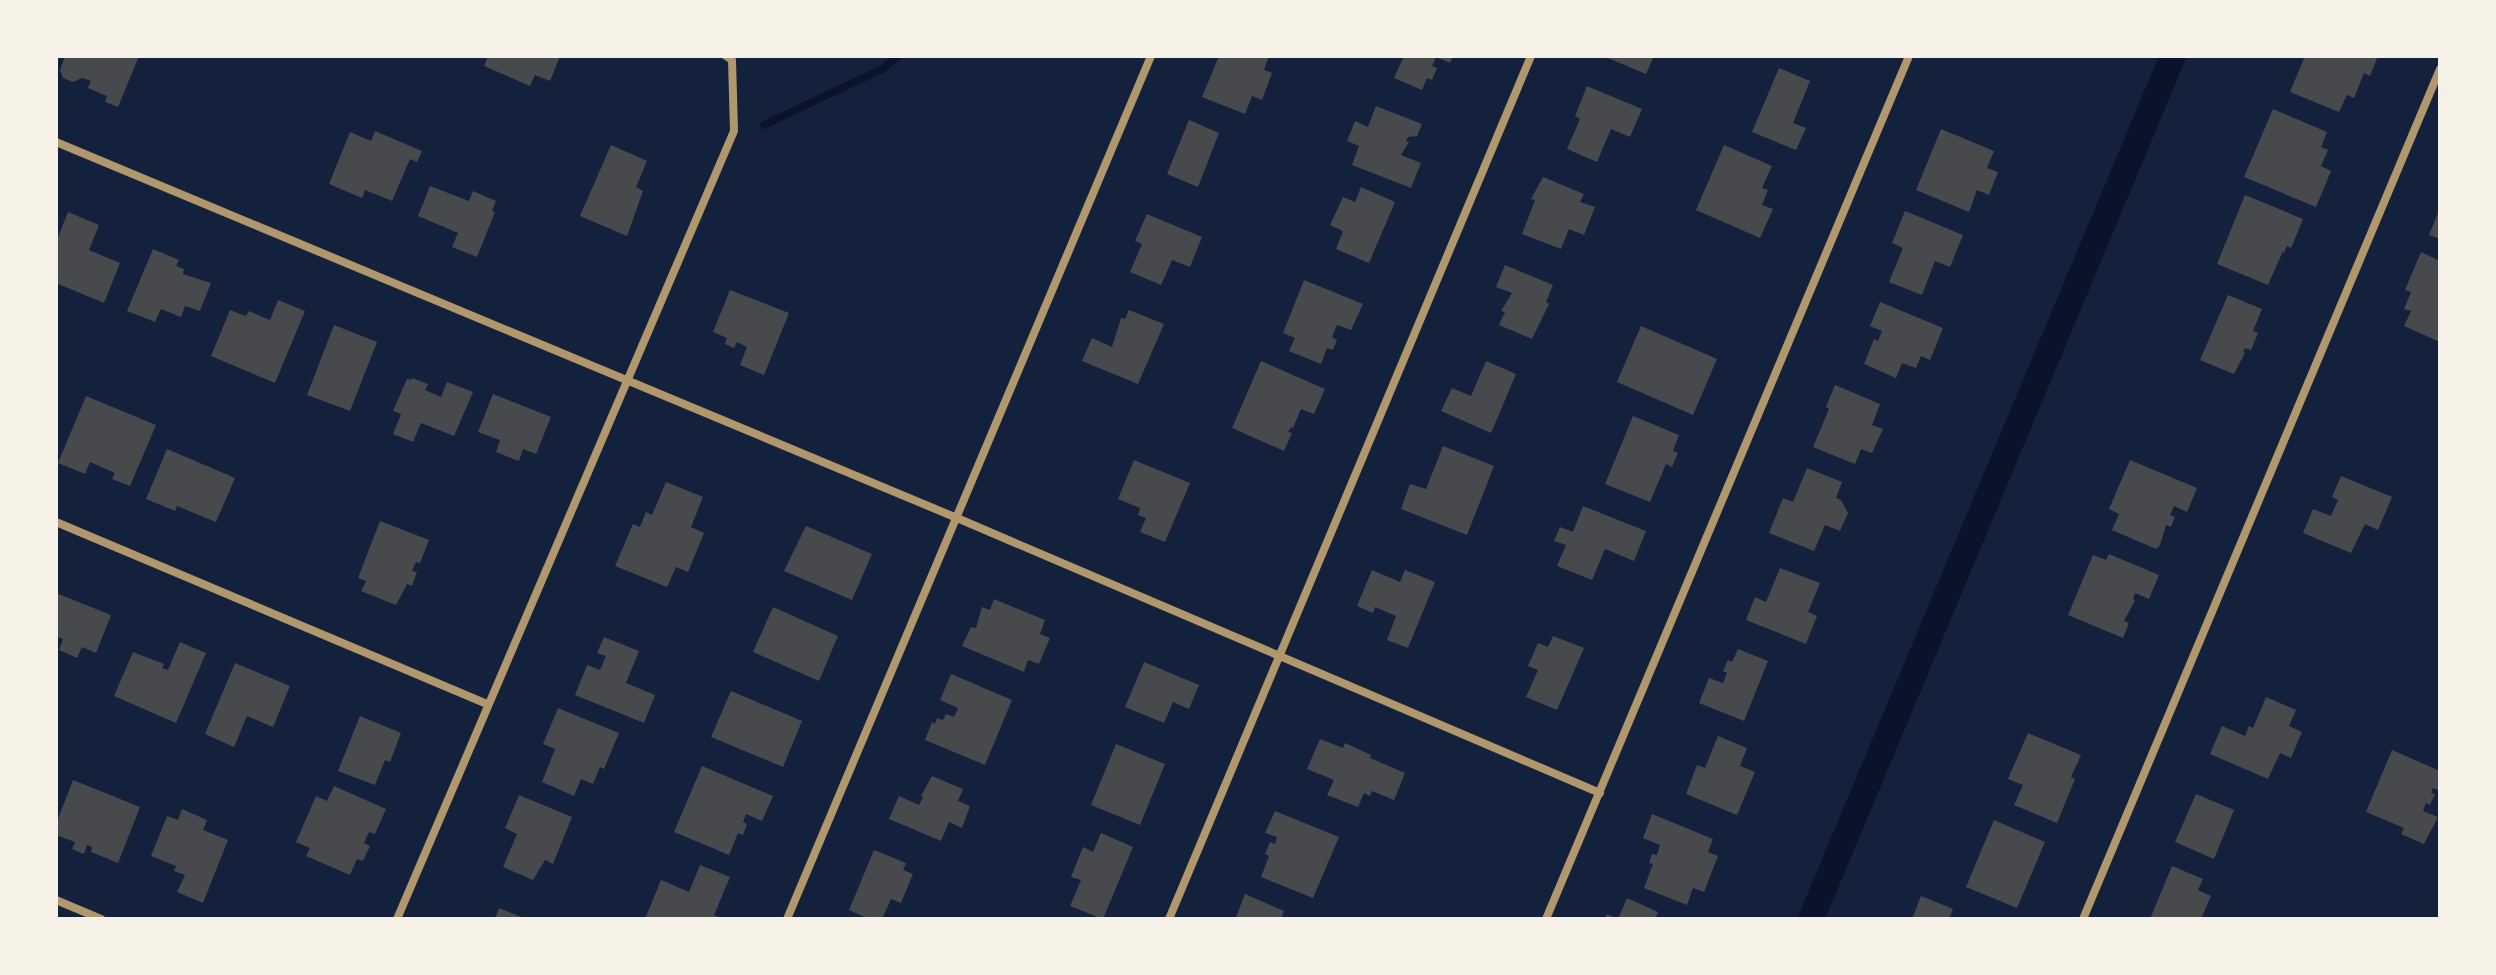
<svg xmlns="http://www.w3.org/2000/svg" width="2496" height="975" viewBox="0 0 2496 975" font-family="Commissioner,sans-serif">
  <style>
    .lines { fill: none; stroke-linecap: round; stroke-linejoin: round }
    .stream { stroke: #0b132b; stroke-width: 8 }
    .canal { stroke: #0b132b; stroke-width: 26 }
    .building { fill: #48494c }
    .minor { stroke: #b1986c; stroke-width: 8 }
  </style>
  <rect width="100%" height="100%" fill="#14213d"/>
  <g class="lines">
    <path class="stream" d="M764,125L884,68L898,56"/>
    <path class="canal" d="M1811,919L2173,56"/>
  </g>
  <path class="building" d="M65,56H139L118,107L105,102L107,96L88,88L91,81L82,78L73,82L63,78L60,70Z
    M488,56H560L550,81L535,75L530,86L484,66Z
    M1219,56H1269L1264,70L1272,73L1262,100L1252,96L1245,114L1202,97Z
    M1404,56H1453L1450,63L1436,57L1432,66L1437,68L1432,80L1427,78L1422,90L1394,78Z
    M1603,56H1654L1646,74Z
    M2305,56H2378L2370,76L2364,73L2354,98L2347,95L2339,112L2290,92Z
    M1779,68L1810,81L1793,123L1806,128L1796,150L1752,132Z
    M1587,86L1642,109L1630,137L1611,129L1597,162L1567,149L1580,119L1575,116Z
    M1376,106L1422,124L1417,136L1408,137L1406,141L1409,142L1401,155L1421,163L1411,188L1352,165L1359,146L1347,141L1355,121L1368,127Z
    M2273,109L2327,132L2321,147L2328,150L2321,166L2331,171L2316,207L2244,177Z
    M1189,120L1219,133L1198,187L1167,174Z
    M1941,129L1994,151L1987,168L1998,172L1989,195L1977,190L1969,212L1916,190Z
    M375,131L422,151L417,162L410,159L392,201L365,190L362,198L329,184L350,132L371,141Z
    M611,145L647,161L636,187L643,191L627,236L580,216Z
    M1724,145L1772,166L1762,188L1768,190L1762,205L1773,209L1760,238L1696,210Z
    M1543,177L1584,194L1580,202L1595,207L1584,235L1569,229L1561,249L1522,234L1535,200L1531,199Z
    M430,186L469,201L473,191L496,201L492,211L495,212L477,257L452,247L458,233L418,216Z
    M1361,187L1395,202L1369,263L1336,249L1343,231L1330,225L1343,197L1355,202Z
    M2245,195L2303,219L2291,248L2287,246L2284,253L2283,251L2268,285L2217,264Z
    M2440,208V239L2429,235Z
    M1905,211L1963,235L1950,267L1935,261L1922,295L1889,282L1903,248L1892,243Z
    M68,212L99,225L89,250L120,263L104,303L56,283V242Z
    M1147,214L1202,237L1190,267L1172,260L1161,285L1130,272L1142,244L1135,241Z
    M153,249L179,260L176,266L184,269L183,274L211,283L200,311L185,306L181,317L161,309L155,322L127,311Z
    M2421,252L2440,261V342L2404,326L2411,311L2404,309L2411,292L2405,290Z
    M1505,265L1553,285L1546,302L1549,304L1532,339L1499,325L1505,312L1501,311L1512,293L1496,287Z
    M1304,280L1363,304L1351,330L1337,325L1332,337L1337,340L1333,350L1327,348L1321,364L1289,351L1295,338L1283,333Z
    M730,290L789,313L764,375L740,365L747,347L737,342L734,348L725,344L727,338L713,332Z
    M2228,295L2262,309L2253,331L2258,333L2251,350L2245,348L2243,352L2245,353L2234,374L2200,360Z
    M278,300L305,311L275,383L211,356L230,310L246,316L249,311L270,320Z
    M1880,302L1943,328L1930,360L1921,356L1916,368L1902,363L1896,378L1864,364L1874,339L1878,341L1882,331L1870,326Z
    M1129,310L1164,324L1138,384L1082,361L1092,338L1112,347L1121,318L1125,319Z
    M334,325L377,342L350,411L307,395Z
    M1641,326L1717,359L1693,415L1617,382Z
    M1261,361L1325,389L1314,414L1301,409L1293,428L1291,427L1288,432L1292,433L1284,451L1232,428Z
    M1486,361L1516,374L1491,433L1441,411L1452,388L1471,396Z
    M412,378L428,384L425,390L441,397L447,382L473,392L454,436L421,423L413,442L393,434L401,414L393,411L407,379L411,380Z
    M1835,385L1880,404L1872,425L1883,429L1872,453L1861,449L1855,464L1813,447L1829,409L1826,407Z
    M493,394L551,417L536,454L523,449L519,461L496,452L500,440L478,432Z
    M86,396L156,425L130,486L112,479L115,473L90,462L85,474L58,463Z
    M1633,416L1679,435L1673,451L1678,453L1672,467L1666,464L1650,502L1605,484Z
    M1443,446L1494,466L1467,535L1401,509L1410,484L1426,489Z
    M167,449L235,478L216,522L177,506L175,511L146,499Z
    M1134,460L1190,483L1165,542L1140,532L1146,518L1138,515L1140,508L1118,499Z
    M2130,460L2197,488L2187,512L2174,506L2170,515L2175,517L2171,527L2166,525L2160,545L2156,549L2112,530L2119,514L2109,509Z
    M1807,468L1842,482L1836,498L1841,500L1848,513L1840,531L1825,525L1814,551L1769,533L1783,498L1793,502Z
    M2341,476L2392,497L2378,530L2365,524L2351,553L2303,533L2313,509L2331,516L2338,500L2332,497Z
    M666,482L703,497L691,527L704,533L688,572L676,567L667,587L615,566L633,524L640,527L646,512L652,515Z
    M1583,506L1646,531L1634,561L1605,549L1592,580L1557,566L1566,545L1554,541L1560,527L1573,532Z
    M380,521L429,540L420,563L416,562L412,571L417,572L412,586L407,584L396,605L361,591L366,581L358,578Z
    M806,526L872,554L852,600L784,571Z
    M2109,554L2159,575L2149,599L2135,593L2133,599L2135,600L2124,621L2129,623L2123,638L2068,615L2093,555L2106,560Z
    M1780,568L1820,583L1808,612L1817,616L1806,644L1746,620L1755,597L1766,602Z
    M1372,570L1400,582L1405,570L1435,582L1408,648L1387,640L1396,616L1375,607L1373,613L1357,606Z
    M56,593L111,615L96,653L82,647L77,658L59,650L63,639L56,636Z
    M994,599L1045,620L1040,634L1050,638L1039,664L1028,660L1024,672L962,646L971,627L976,628L982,607L990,610Z
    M773,607L838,636L819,681L753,652Z
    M1553,636L1584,648L1557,710L1526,697L1538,670L1528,666L1538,643L1548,647Z
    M604,637L639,651L626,683L655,695L644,723L575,695L587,665L600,670L606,656L597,653Z
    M180,642L206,653L176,723L114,696L133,652L164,664L162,668L168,670Z
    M1738,649L1768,661L1744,721L1699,703L1709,678L1723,683L1727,673L1723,671L1728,660L1732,662Z
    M1144,662L1199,685L1189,709L1173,702L1164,723L1125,707Z
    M235,663L290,686L273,727L247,716L234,747L205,734Z
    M951,674L1012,700L985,765L925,740L932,722L935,724L937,718L943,720L946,714L954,717L958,708L940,700Z
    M731,691L802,721L783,767L711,737Z
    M2266,697L2296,710L2289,726L2302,732L2291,758L2280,753L2268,779L2210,754L2222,726L2245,736L2249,726L2253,728Z
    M558,708L619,733L604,769L600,767L593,784L581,779L574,796L542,782L555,749L543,744Z
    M360,716L401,733L390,762L385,760L375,785L338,771Z
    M2028,733L2081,755L2071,777L2075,779L2057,823L2014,805L2023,785L2008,779Z
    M1718,736L1747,748L1740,766L1755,772L1737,815L1686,794L1697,765L1705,768Z
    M1320,739L1343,748L1345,743L1371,755L1370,758L1405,773L1394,800L1372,791L1370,796L1364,793L1358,807L1327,795L1334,780L1307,769Z
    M1116,744L1165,764L1140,825L1091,805Z
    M2392,750L2440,771V785L2438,790L2433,788L2431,793L2435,794L2430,805L2426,803L2423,811L2438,817L2424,844L2401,834L2404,828L2366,812Z
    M702,766L773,796L762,821L746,814L743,822L747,824L743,835L738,833L729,855L674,832Z
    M932,776L963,789L958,801L970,806L962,828L949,822L941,841L889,819L899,796L919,805L923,797L921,796Z
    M73,780L140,807L118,863L91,852L92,847L87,845L84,854L72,849L75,842L56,835V824Z
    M334,786L386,809L375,834L369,832L364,843L370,846L363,861L357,859L350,875L306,856L310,848L296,842L316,796L327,801Z
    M2196,794L2234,810L2214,859L2175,842Z
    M519,795L572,817L553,864L545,860L533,880L503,867L517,834L505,828Z
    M182,809L207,820L203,830L228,840L203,903L177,892L185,875L174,871L176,866L151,856L167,816L178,820Z
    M1275,811L1339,837L1313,898L1261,877L1269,856L1265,854L1270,842L1275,844L1277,837L1265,833Z
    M1652,814L1713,839L1708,852L1718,856L1704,892L1693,888L1687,905L1644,888L1653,864L1649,863L1652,854L1657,855L1660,845L1643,838Z
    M1994,820L2045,842L2017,908L1966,887Z
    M1101,833L1133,847L1103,919L1070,906L1081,880L1071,877L1083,847L1093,852Z
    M874,850L906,863L903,870L913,874L901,903L891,899L882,919H869L849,910Z
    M700,865L730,877L714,915L723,919H645L661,880L689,892Z
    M2172,866L2203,879L2198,890L2211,896L2201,919L2187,917L2186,919H2150Z
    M1245,894L1284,911L1281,919L1236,917Z
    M1921,896L1953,909L1949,919H1912Z
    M1627,898L1658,912L1655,919H1605L1607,914L1618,919Z
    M499,908L526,919H495Z"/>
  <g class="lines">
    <path class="minor" d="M56,142L957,518L1600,793
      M56,522L487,704
      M56,900L101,919
      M397,919L734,131L732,60L726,56
      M787,919L1151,56
      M1169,919L1531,56
      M1546,919L1909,56
      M2083,919L2440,69"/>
  </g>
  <rect width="2496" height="975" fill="none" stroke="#f6f1e7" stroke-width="116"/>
</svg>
